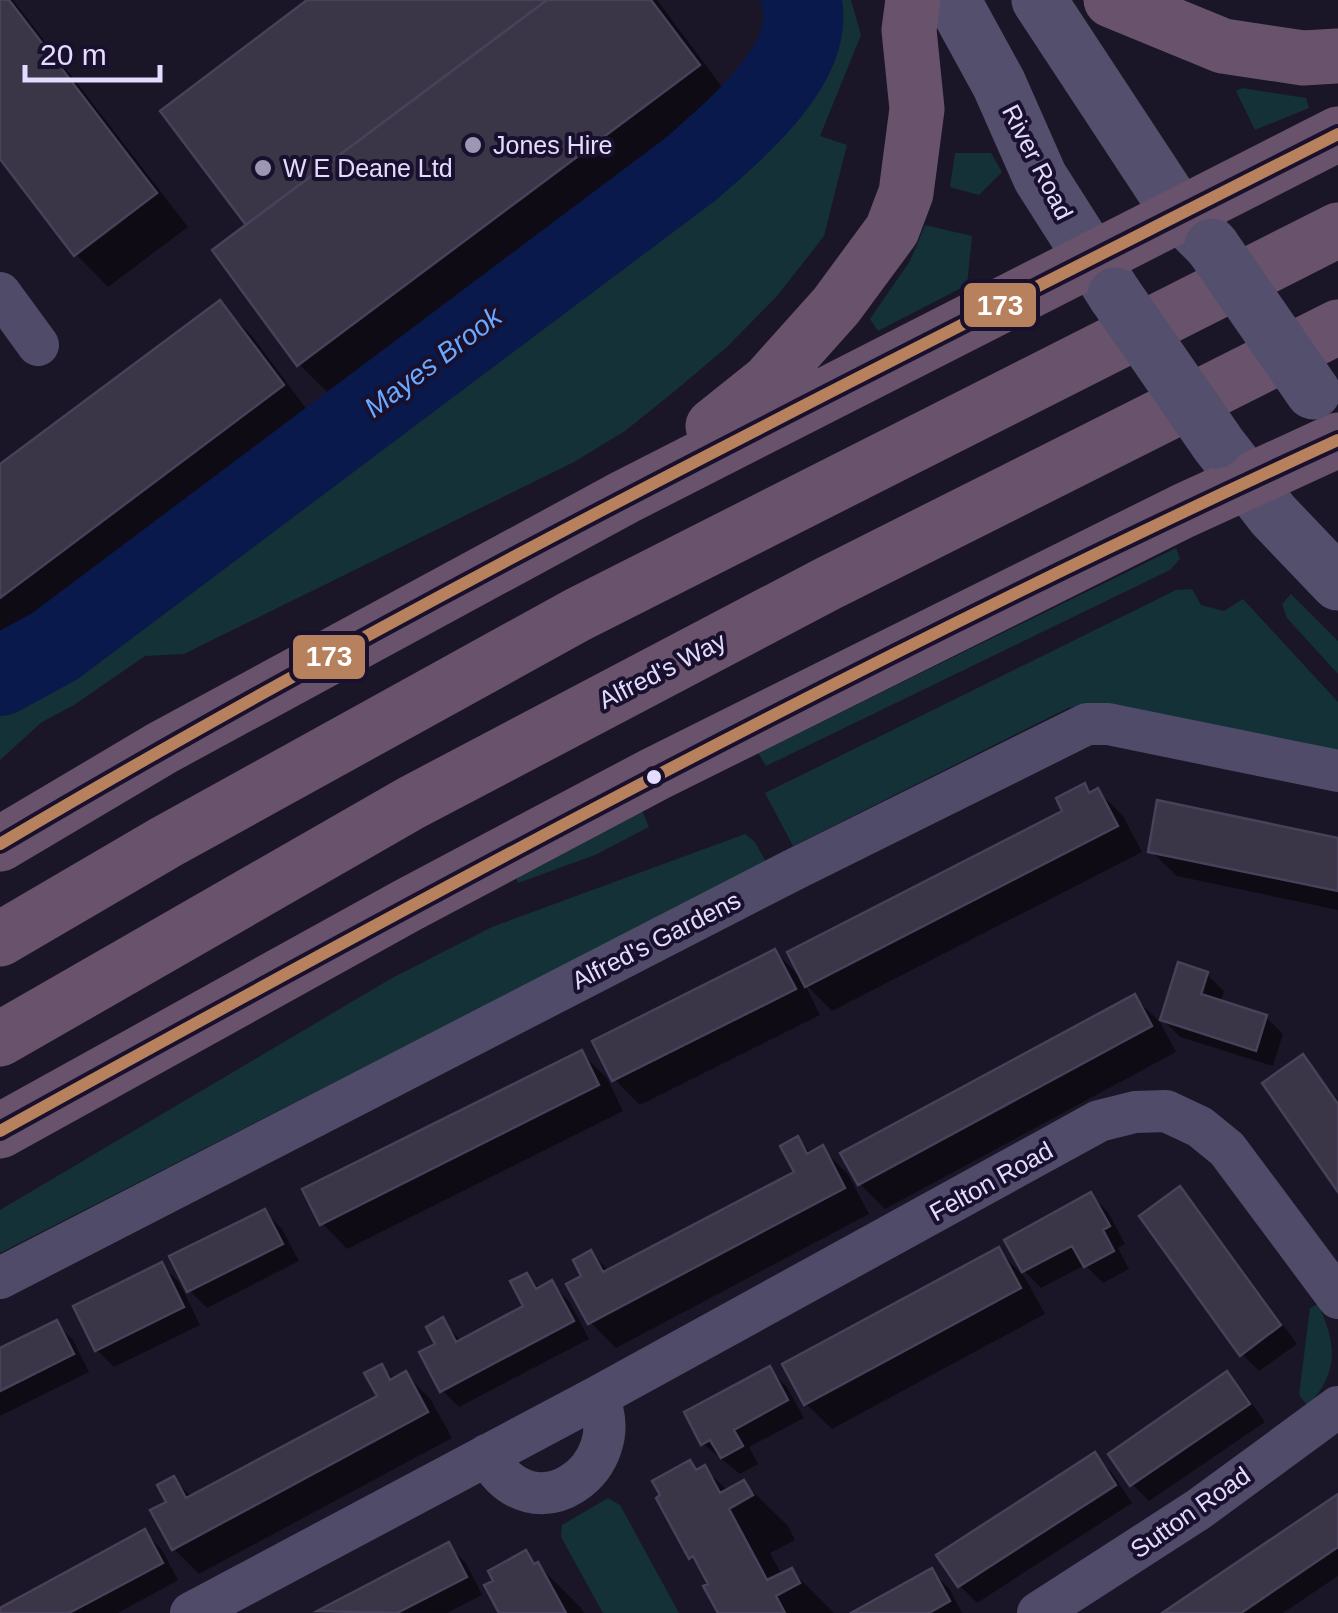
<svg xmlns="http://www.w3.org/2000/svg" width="1338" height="1613" viewBox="0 0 1338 1613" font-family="Arial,sans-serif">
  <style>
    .green { fill: #133136 }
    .shadow { fill: #0007; fill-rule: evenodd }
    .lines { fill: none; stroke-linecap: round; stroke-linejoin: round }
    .river { stroke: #09194b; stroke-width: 80 }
    .building { fill: #3b3548; stroke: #494159; stroke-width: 2.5 }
    .street { stroke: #504b68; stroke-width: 42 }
    .secondary { stroke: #544f6d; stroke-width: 55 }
    .highway { stroke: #69526c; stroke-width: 55 }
    .secondary-bridge { stroke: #544f6d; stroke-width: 55 }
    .bus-1-casing { stroke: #18102d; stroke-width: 20 }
    .bus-1 { stroke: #b6815c; stroke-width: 12 }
    .poi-dot { fill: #9e97b3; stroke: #18102d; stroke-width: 4 }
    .bus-dot { fill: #e4dcff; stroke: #18102d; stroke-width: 4 }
    .labels { text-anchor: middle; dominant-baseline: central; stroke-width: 8; stroke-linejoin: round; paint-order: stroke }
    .poi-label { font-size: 25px; fill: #e4dcff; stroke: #18102d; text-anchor: start }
    .street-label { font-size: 25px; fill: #e4dcff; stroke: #18102d }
    .water-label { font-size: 28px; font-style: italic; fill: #6aa9ff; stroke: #18102d }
    .line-badge { stroke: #18102d; stroke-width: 4 }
    .badge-label { font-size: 28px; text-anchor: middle; font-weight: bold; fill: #fff }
  </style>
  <rect width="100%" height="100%" fill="#1b1627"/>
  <path class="green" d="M824,0H851L861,35L820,136L847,145L824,236L778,295L727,347L676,390L625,431L574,462L184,654L145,656L74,705L42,722L0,760V633L76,591L674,139L770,50L796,83L822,41Z
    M1242,88L1306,98L1309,108L1255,130L1236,91Z
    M955,153H991L1002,172L979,195L950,187Z
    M925,225L972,236L967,285L878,331L870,319L910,261Z
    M1176,548L1180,559L1170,570L766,766L758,753Z
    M1192,589L1201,605L1224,611L1243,599L1338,702V752L1094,703L1068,708L793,846L765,793L1176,590Z
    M1291,594L1338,641V674L1287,618L1282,604Z
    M642,811L649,827L595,855L518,883L516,876Z
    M745,834L755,842L766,862L0,1253V1210L392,978L492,927Z
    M1318,1304C1338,1347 1338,1372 1308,1406L1299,1395L1310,1308Z
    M608,1498L620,1505L679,1613H603L561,1537L562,1525Z"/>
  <path class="shadow" d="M0,0H13L188,227L108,287L76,254L0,155Z
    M311,0H657L731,99L332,397L299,364L250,225Z
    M220,303L252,336L314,419L0,655V468Z
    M1084,786L1092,794L1098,791L1123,816L1142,852L832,1011L804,983L820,1015L640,1105L614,1079L775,952L803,979L1066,812Z
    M1338,841V910L1177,876L1151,851Z
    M1206,974L1224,991L1220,1003L1266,1017L1283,1034L1273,1066L1180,1037L1163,1020ZM1202,981H1207L1199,1007Z
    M1134,997L1160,1022L1176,1052L885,1209L860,1184Z
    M581,1053L607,1078L623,1111L347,1249L322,1223Z
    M1303,1057L1338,1100V1188Z
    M798,1140L812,1154L822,1149L848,1174L869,1214L616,1348L590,1322L585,1277L591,1253L610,1272L797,1173Z
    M1180,1190L1197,1207L1297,1344L1259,1371L1242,1354Z
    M1091,1195L1108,1212L1125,1244L1118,1248L1129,1269L1103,1283L1085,1265L1041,1288L1024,1271Z
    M265,1212L282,1229L299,1261L207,1308L189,1290Z
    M998,1250L1024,1276L1045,1314L832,1429L806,1404Z
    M161,1265L179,1282L200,1325L114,1367L97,1350Z
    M527,1276L540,1289L551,1283L569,1301L589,1339L459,1407L442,1390L438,1345L442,1321L462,1342L527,1307Z
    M56,1323L73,1340L89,1372L0,1416V1351Z
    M381,1367L395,1380L406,1374L431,1400L452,1438L199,1574L174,1549L169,1503L173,1479L193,1498L380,1397Z
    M770,1370L787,1387L804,1418L749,1447L758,1464L740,1474L703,1444Z
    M1227,1374L1244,1392L1265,1422L1149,1501L1132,1484Z
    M1094,1455L1112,1473L1132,1503L977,1603L960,1586L940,1556Z
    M690,1463L698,1471L704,1468L728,1491L744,1483L788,1526L795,1540L770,1553L782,1575L792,1571L834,1613H721L703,1569L691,1557Z
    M1338,1497V1576L1283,1613H1166Z
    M145,1532L162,1550L178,1580L118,1613H0Z
    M448,1545L466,1563L482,1595L447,1613L320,1612Z
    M526,1553L581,1608L584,1613H502Z
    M931,1571L949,1588L962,1613H856Z"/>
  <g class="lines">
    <path class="river" d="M0,676L55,646L692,168C735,130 818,62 801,0"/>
  </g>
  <path class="building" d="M0,0H9L157,193L74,256L0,159Z
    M307,0H547L246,225L160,111Z
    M547,0H651L700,65L297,366L212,250Z
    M220,300L284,385L0,598V464Z
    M1085,783L1089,793L1098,788L1118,826L805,987L787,952L1062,811L1056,798Z
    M1157,800L1338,838V891L1148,852Z
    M775,949L796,989L612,1081L592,1041Z
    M1178,962L1208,972L1201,994L1267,1015L1256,1051L1160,1020Z
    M1135,994L1152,1026L858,1185L840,1153Z
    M582,1050L599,1085L320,1225L302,1189Z
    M1303,1054L1338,1104V1192L1262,1083Z
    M798,1136L807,1154L823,1145L845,1188L588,1324L566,1284L581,1276L573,1260L591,1250L603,1272L794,1172L780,1146Z
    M1180,1186L1281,1325L1240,1356L1139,1216Z
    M1091,1192L1110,1226L1103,1230L1114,1251L1084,1267L1072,1246L1022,1272L1004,1240Z
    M265,1209L283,1244L187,1292L169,1256Z
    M999,1247L1021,1288L804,1405L782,1364Z
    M162,1262L184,1307L95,1351L73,1306Z
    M527,1273L536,1289L552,1280L574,1321L440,1392L419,1352L435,1344L426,1327L443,1317L456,1342L523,1306L510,1281Z
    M57,1320L74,1354L0,1391V1348Z
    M382,1364L390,1380L406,1371L428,1412L172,1550L150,1510L166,1502L157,1485L174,1476L186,1498L377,1396L364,1373Z
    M770,1366L788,1400L734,1430L743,1446L721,1458L710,1440L701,1445L684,1412Z
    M1227,1371L1250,1404L1130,1486L1108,1454Z
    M1095,1452L1116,1485L958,1587L936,1555Z
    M690,1460L696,1470L705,1465L720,1493L744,1480L753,1495L729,1509L767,1580L792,1568L800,1583L776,1596L785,1613H718L703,1586L708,1584L693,1556L689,1559L656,1498L660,1495L652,1481Z
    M1338,1494V1547L1241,1613H1162Z
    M145,1529L163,1563L69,1613H0V1608Z
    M449,1542L467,1577L397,1613L317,1611Z
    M526,1550L534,1564L538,1562L566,1613H499L484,1585L493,1581L488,1571Z
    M932,1568L950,1601L929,1613H851Z"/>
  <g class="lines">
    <path class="street" d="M0,293L38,345
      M0,1278L793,870L1087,724H1108L1338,771
      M487,1455C534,1541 632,1464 597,1397
      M191,1613L597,1397L1099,1121L1135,1112L1166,1111L1200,1127L1227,1149L1338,1298
      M1038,1613L1199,1509L1338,1407"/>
    <path class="secondary" d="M953,0L999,84L1040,177L1115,295
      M1039,0L1179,213L1212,246
      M1218,444L1273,515L1338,583"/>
    <path class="highway" d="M1111,0L1223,46L1303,58L1338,56
      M713,426L768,382L836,306L892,230L906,193L917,109L909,30L913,0
      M0,844L162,748L625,497L1338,134
      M0,939L166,842L577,615L1338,230
      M0,1039L411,803L827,584L1338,327
      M0,1131L408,905L655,774L1183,511L1338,440"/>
    <path class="secondary-bridge" d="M1212,246L1313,392
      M1115,295L1216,441"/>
    <g class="bus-1-casing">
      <path id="bus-1" d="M0,844C435,586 888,363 1338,134
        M0,1131C439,888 881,649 1338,440"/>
    </g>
    <use href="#bus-1" class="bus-1"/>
  </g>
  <g class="poi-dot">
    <circle cx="473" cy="145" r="10"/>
    <circle cx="263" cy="168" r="10"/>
  </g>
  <circle class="bus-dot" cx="654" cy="777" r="9"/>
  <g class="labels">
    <g class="poi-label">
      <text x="493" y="145">Jones Hire</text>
      <text x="283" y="168">W E Deane Ltd</text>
    </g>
    <g class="street-label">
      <text transform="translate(1038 162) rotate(63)">River Road</text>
      <text transform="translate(662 670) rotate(-27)">Alfred's Way</text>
      <text transform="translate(656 940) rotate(-27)">Alfred's Gardens</text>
      <text transform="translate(991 1181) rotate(-29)">Felton Road</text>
      <text transform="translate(1190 1512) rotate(-35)">Sutton Road</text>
    </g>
    <g class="water-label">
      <text transform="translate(433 362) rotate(-37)">Mayes Brook</text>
    </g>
  </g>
  <g class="line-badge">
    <rect x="962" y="281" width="76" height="48" rx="10" fill="#b6815c"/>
    <rect x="291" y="633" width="76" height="48" rx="10" fill="#b6815c"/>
  </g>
  <g class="badge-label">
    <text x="1000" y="315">173</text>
    <text x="329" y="666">173</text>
  </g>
  <path d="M25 65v15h135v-15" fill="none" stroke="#e4dcff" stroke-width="5"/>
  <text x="40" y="65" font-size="30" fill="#e4dcff" stroke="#18102d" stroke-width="8" paint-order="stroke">20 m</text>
</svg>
